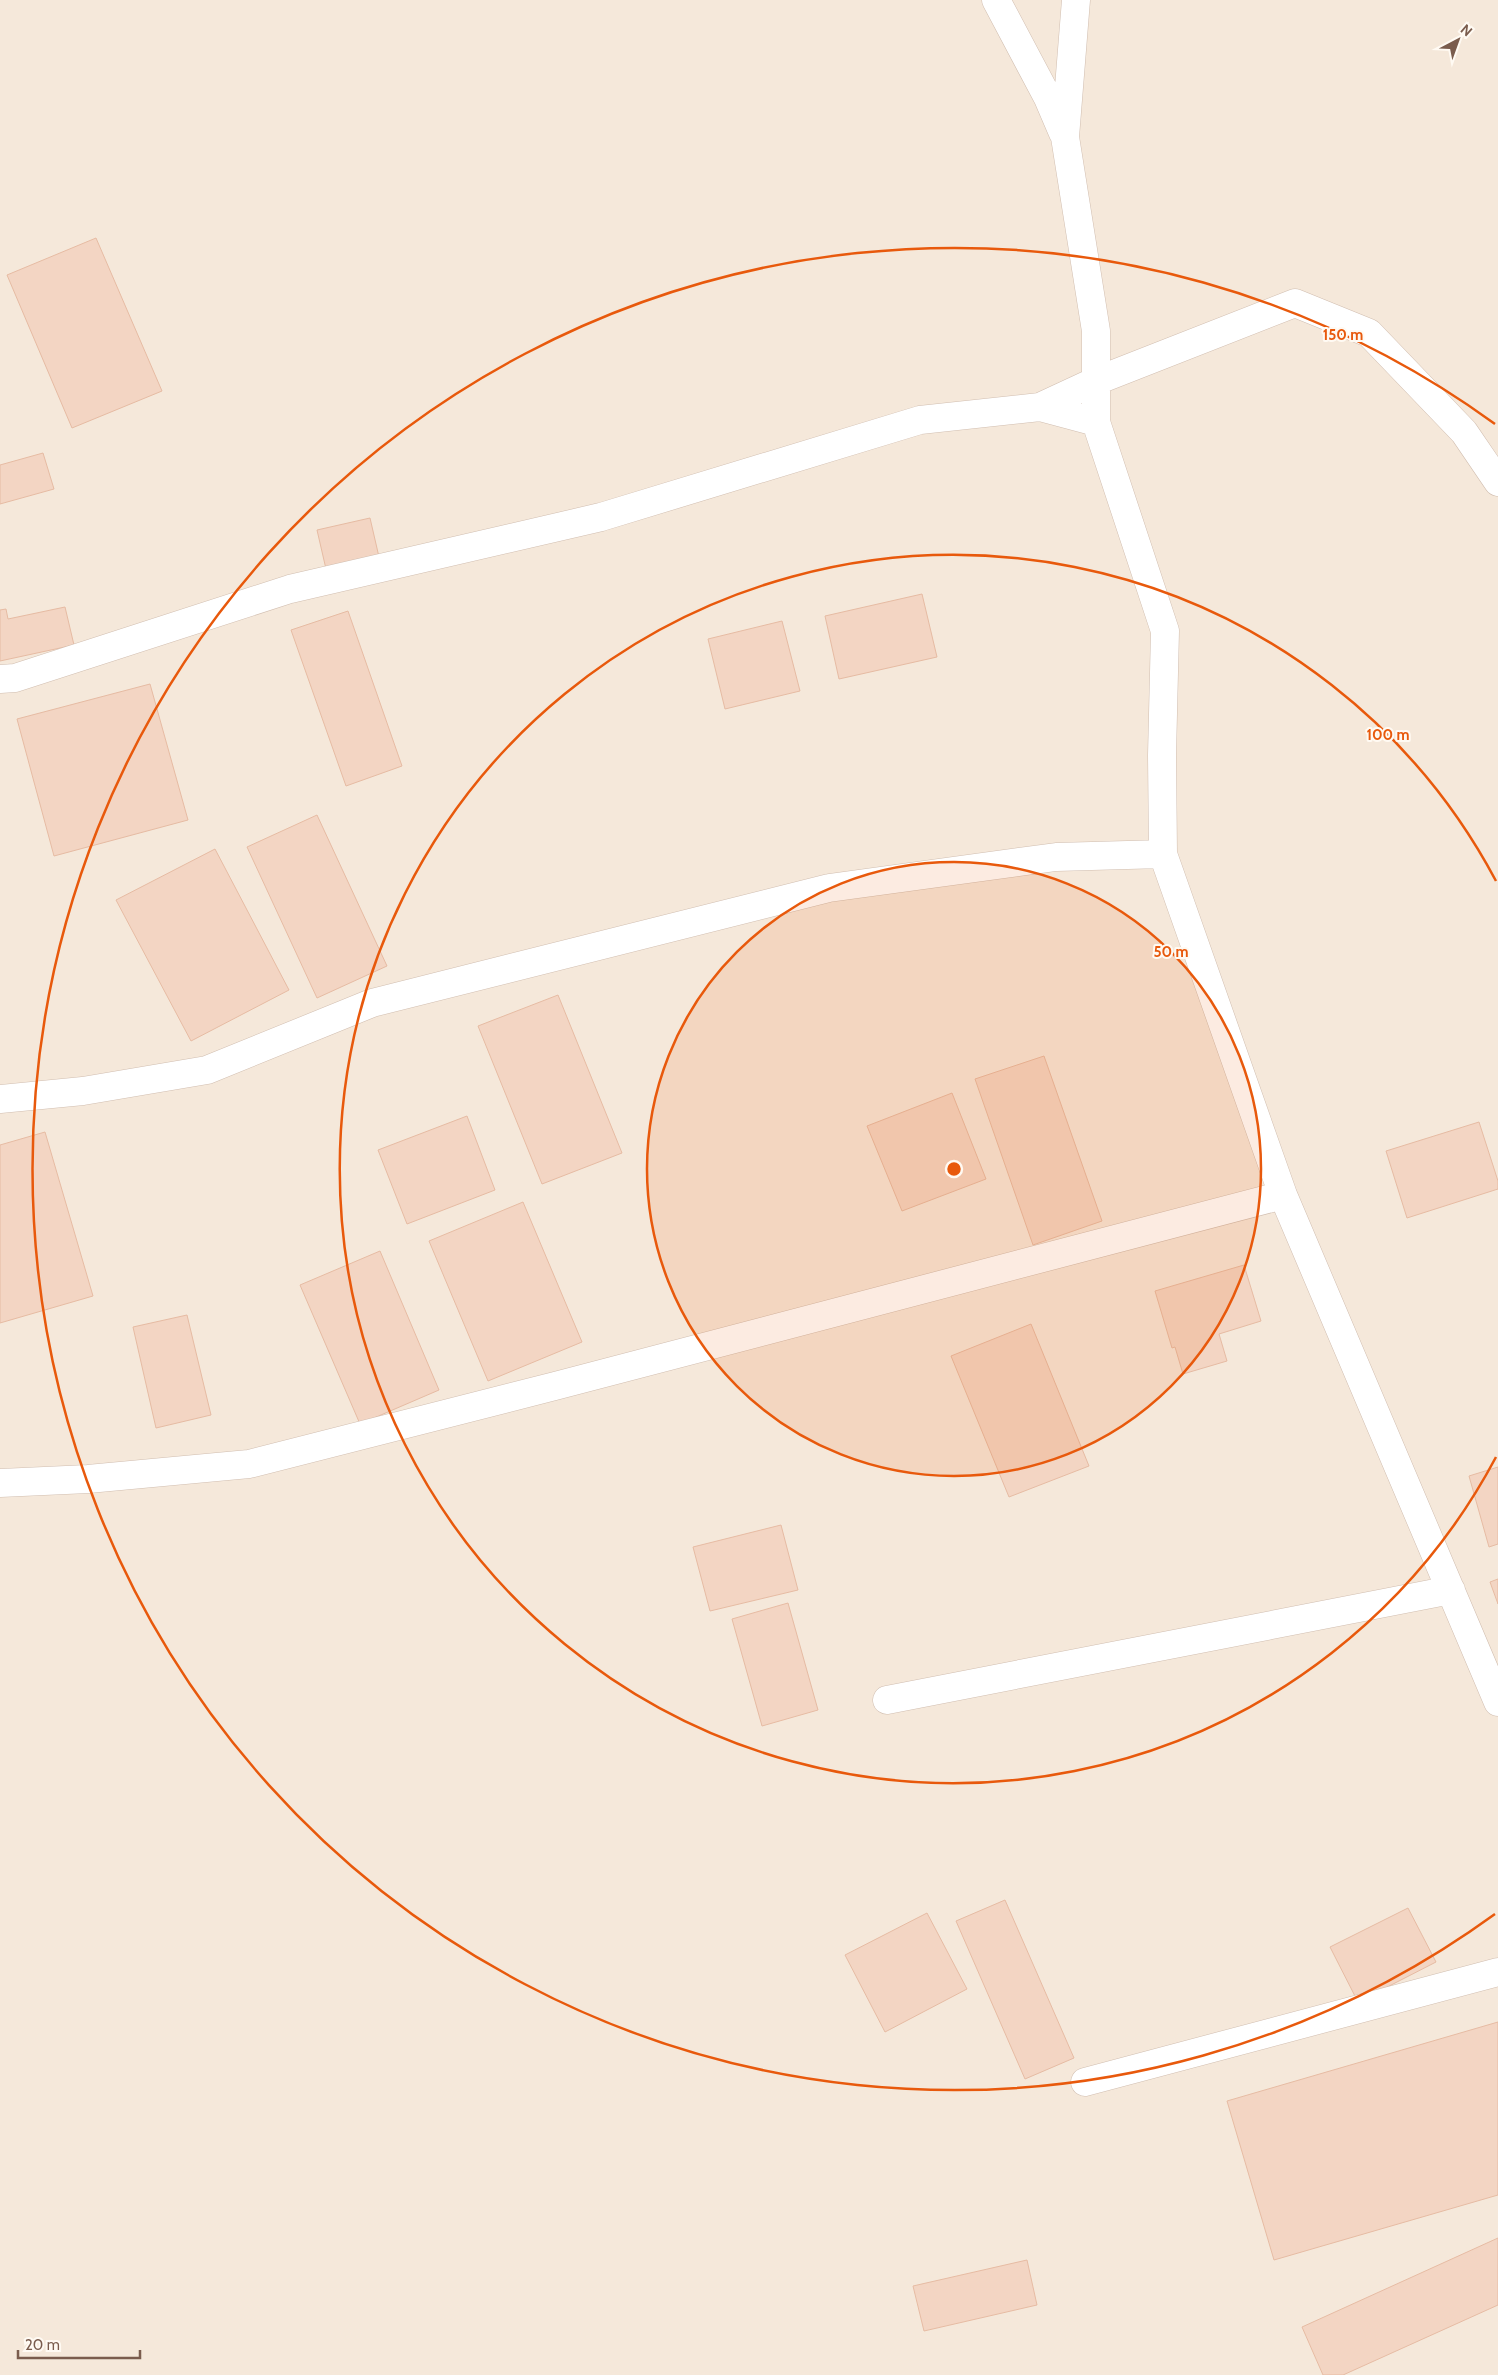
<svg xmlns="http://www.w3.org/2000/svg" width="1498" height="2375" viewBox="0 0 1498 2375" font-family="Cabin,sans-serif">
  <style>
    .residential { fill: #f5e8da }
    .building { fill: #f3d5c3; stroke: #e6bba3 }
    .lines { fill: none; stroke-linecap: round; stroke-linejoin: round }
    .minor-casing { stroke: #d1beb0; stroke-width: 29 }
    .minor { stroke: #fff; stroke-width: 28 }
    .ring { fill: none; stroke: #e8590c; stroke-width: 2.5 }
    .centre { fill: #e8590c; stroke: #fffaf3; stroke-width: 2.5 }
    .ring-label { font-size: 15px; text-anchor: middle; font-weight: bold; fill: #e8590c; stroke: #fffaf3; stroke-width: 4; stroke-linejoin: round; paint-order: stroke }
  </style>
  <rect width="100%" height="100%" fill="#fdf6ec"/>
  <path class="residential" d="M0,0H1498V2375H0Z"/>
  <path class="building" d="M96,238L162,391L72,428L7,275Z
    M43,453L54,489L0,504V465Z
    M370,518L379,557L326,569L317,530Z
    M922,594L937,657L839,679L825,616Z
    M65,607L74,645L0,661V610L6,609L8,619Z
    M348,611L402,766L346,786L291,630Z
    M782,621L800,691L725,709L708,639Z
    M150,684L188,820L54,856L17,719Z
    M317,815L387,966L317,998L247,847Z
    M215,849L289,990L191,1041L116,900Z
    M558,995L622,1153L542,1184L478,1026Z
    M1044,1056L1102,1221L1033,1245L975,1079Z
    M952,1093L986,1179L902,1211L867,1126Z
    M467,1116L495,1190L407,1224L378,1150Z
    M1479,1122L1498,1181V1189L1407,1218L1386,1151Z
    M45,1132L93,1296L0,1323V1145Z
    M523,1202L582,1342L488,1381L429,1241Z
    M380,1251L439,1390L360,1424L300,1285Z
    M1244,1265L1261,1321L1219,1334L1227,1361L1183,1374L1175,1347L1172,1348L1155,1291Z
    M187,1315L211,1415L156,1428L133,1327Z
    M1031,1324L1089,1466L1009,1497L951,1356Z
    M1498,1467V1544L1489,1547L1469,1476Z
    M781,1525L798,1590L710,1611L693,1547Z
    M1498,1579V1604L1490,1582Z
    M788,1603L818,1710L762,1726L732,1619Z
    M1005,1900L1074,2058L1025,2079L956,1921Z
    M1408,1908L1436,1962L1358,2002L1330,1947Z
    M927,1913L967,1989L885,2032L845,1955Z
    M1498,2022V2195L1274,2260L1227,2101Z
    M1498,2238V2305L1343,2375H1323L1302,2327Z
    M1027,2260L1037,2305L924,2331L913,2286Z"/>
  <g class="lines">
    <g class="minor-casing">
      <path id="minor" d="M996,0L1048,98L1063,133
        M1076,0L1065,137L1096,331V422L1165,631L1162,755L1163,854L1283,1195L1498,1702
        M1040,407L1096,381L1295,303L1369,333L1464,432L1498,482
        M0,679L15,678L290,589L601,517L920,420L1040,407L1096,422
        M0,1099L83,1091L207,1070L372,1003L829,888L1056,857L1163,854
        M0,1483L88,1479L249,1464L555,1386L1283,1195
        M887,1700L1451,1590
        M1085,2082L1498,1972"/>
    </g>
    <use href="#minor" class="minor"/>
  </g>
  <circle cx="954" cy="1169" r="307" fill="#e8590c" fill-opacity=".12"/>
  <g class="ring">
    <circle cx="954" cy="1169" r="307"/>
    <path d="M1496 1457A614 614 0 1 1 1496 881"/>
    <path d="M1495 1914A921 921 0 1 1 1495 424"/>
  </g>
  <circle cx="954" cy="1169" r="8" class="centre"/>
  <g class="ring-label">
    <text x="1343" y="340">150 m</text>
    <text x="1388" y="740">100 m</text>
    <text x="1171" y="957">50 m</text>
  </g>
  <g transform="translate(1458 40) rotate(41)" stroke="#fffaf3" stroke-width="4" paint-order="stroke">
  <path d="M0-4L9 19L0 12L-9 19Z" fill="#7a5c4d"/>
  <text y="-8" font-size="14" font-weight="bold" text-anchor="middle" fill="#7a5c4d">N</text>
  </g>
  <path d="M18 2350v8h122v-8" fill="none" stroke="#7a5c4d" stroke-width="2.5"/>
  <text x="25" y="2350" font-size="15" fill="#7a5c4d" stroke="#fffaf3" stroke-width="4" paint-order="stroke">20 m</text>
</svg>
